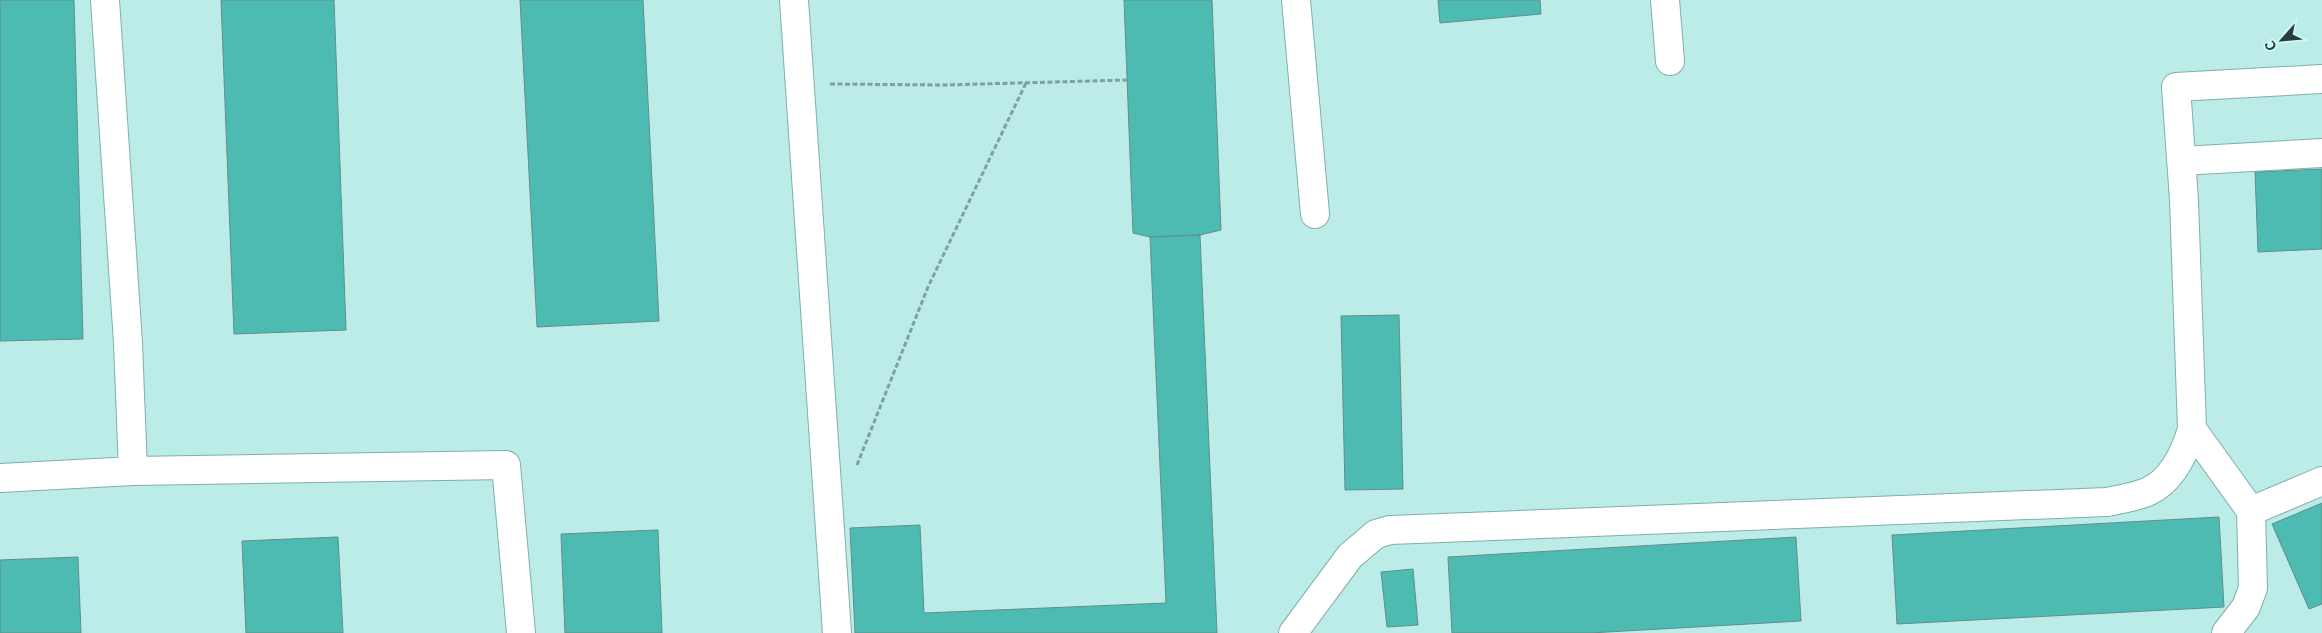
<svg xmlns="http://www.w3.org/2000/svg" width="2322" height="633" viewBox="0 0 2322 633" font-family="Bitter,serif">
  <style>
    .building { fill: #4ebbb3; stroke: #618e8a }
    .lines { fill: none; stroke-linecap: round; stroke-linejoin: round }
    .minor-casing { stroke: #81afab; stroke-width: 30 }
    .path { stroke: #7ea29e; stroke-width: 3; stroke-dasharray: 5 2.5; stroke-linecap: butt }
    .minor { stroke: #fff; stroke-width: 28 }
  </style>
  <rect width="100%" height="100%" fill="#bcece7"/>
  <path class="building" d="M0,0H74L83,339L0,341Z
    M221,0H334L346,330L234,334Z
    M520,0H643L659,321L537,327Z
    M1124,0H1212L1221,230L1200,235L1150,237L1133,233Z
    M1438,0H1540L1541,14L1440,23Z
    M2322,169V249L2258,252L2255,172Z
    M1200,235L1217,633H855L850,528L920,525L924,613L1166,603L1150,237Z
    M1399,315L1403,489L1345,490L1341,316Z
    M2322,503V604L2309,609L2272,524Z
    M2219,517L2224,607L1897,624L1892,535Z
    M658,530L662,633H565L561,534Z
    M338,537L343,633H246L242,541Z
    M1796,537L1801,621L1590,633H1452L1448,557Z
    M78,557L81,633H0V560Z
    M1413,569L1418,625L1387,627L1381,572Z"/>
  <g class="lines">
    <g class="minor-casing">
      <path id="minor" d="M105,0L128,343L133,471
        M794,0L837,633
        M1296,0L1315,214
        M1665,0L1670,61
        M2181,161L2322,153
        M2192,429L2251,511L2253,588L2246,607L2226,633
        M0,478L133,471L506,465L521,633
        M2251,511L2322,481
        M1293,633L1350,556L1376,534L1390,530L2107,502C2120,499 2137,497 2149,491C2173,480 2185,452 2192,429L2184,200L2176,87L2322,79"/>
    </g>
    <path class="path" d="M830,84L944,85L1127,80
      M857,465L928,287L1026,83"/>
    <use href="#minor" class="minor"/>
  </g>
  <g transform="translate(2282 40) rotate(243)" stroke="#c9f9f4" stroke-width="4" paint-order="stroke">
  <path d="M0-4L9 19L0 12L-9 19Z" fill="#293c3b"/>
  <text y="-8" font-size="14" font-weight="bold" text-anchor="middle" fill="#293c3b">С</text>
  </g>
</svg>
